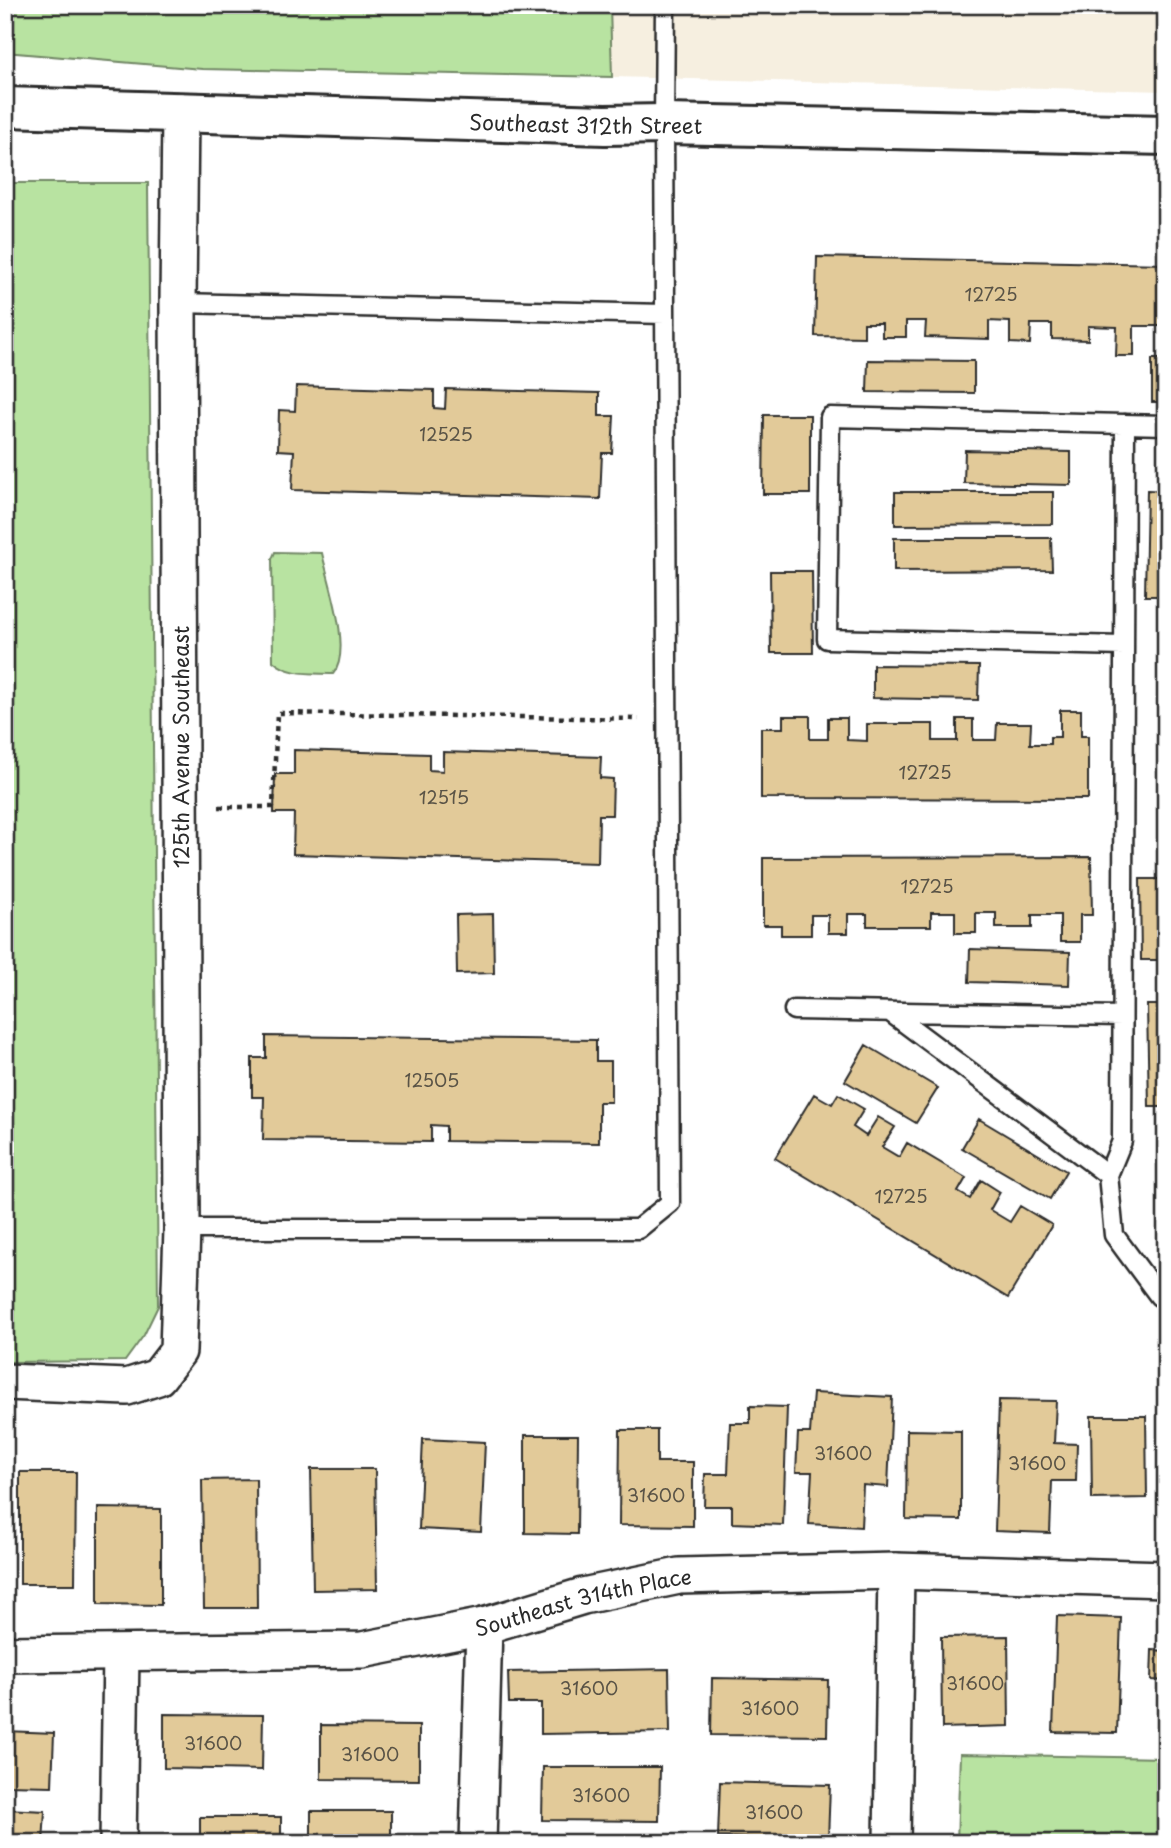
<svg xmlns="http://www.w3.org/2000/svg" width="1171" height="1848" viewBox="0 0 1171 1848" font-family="'Playpen Sans',sans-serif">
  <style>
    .built { fill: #f6efe0 }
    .green { fill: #b8e3a1; stroke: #728766; stroke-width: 2 }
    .building { fill: #e2ca99; stroke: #2b2b2b; stroke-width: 2 }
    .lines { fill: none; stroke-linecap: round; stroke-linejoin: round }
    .service-casing { stroke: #2b2b2b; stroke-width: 23 }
    .minor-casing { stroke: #2b2b2b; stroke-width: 40 }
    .secondary-casing { stroke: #2b2b2b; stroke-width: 44 }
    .path { stroke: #2b2b2b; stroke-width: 4.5; stroke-dasharray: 5 5; stroke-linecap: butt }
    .service { stroke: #fff; stroke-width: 18 }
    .minor { stroke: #fff; stroke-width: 35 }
    .secondary { stroke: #fff; stroke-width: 38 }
    .labels { text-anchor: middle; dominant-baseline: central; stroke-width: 5; stroke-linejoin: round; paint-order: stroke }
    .number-label { font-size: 18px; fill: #595346 }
    .street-label { font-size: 21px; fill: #2b2b2b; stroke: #fff }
  </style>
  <rect width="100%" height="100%" fill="#fff"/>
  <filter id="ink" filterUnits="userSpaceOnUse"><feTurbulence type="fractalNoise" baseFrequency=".0143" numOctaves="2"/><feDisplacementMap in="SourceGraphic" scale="14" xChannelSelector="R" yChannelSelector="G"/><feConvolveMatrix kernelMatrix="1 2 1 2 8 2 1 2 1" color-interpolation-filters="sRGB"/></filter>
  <g filter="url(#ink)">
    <path class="built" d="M610,5H1166V91L612,77Z"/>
    <path class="green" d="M5,5H610L612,77L202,69L5,52Z
      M5,183H148L158,1306L144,1335L125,1361L5,1362Z
      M275,552L322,553C328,581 353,652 333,674C311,673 290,676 273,661L272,559Z
      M960,1754L1166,1758V1843H957Z"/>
    <path class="building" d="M817,257L1166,264V326H1134V356H1116L1117,327L1088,326V340L1052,339V324H1031L1030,344L1010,343V322L989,321V339L925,337L926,321H906V337H882V323H864V337L815,336Z
      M1152,359H1166V402H1152Z
      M868,360L974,361V393L867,392Z
      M296,386L434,390V408L445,409L446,389L599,393V416H614L612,453H602L600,499L292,490L294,451L278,450L279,410L295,411Z
      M764,415H810V494H763Z
      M965,450L1071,452V485L964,483Z
      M1147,490L1166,491V596H1145Z
      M895,492H1053V524L895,525Z
      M894,538H1051L1052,570L894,571Z
      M770,571H812L813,653H771Z
      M873,665L979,666L978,700L873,698Z
      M1060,710H1081V736H1088V799L761,798V728H783V716H810V739H828V718H847V740L867,741V724H933V741H957V719H973V740H996L997,723H1031L1030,744H1050V737H1060Z
      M294,750L429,754V770L443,771V752L601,757L600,778L613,779L612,815H599L598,863L293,854L294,813H274L275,774H294Z
      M1091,857L1092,915H1080V942H1060V915H1032V928H996V913H976V933H955V912H931V926H867V914H848V933H828V915H811V935H781V925H763V858Z
      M1140,879H1166V960H1141Z
      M493,914L494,973L457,974L456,915Z
      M970,949L1070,952L1069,985L969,982Z
      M1147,1005H1166V1107H1149Z
      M266,1036L596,1040V1061H611V1102H599V1143L446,1141V1126L431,1125V1142L263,1140L264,1097H252V1058H266Z
      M866,1045L938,1088L916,1123L845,1081Z
      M814,1094L832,1104L838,1094L864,1109L853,1127L866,1136L878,1117L895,1127L882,1147L899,1157L907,1143L966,1178L958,1192L970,1199L981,1180L1000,1192L990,1210L1010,1222L1020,1206L1052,1225L1008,1298L775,1158Z
      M979,1119L1066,1171L1050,1199L962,1148Z
      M813,1393L892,1397L888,1487L863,1485L861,1527L809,1524L812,1472H796L798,1433H810Z
      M999,1400L1056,1401L1054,1443L1077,1444L1076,1481H1052L1050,1533L995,1531Z
      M750,1406L787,1407L783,1525L732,1523V1506H704L705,1474H728L730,1423H750Z
      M1091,1416H1146L1147,1498L1092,1499Z
      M620,1430H657V1462H693V1526L619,1525Z
      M907,1430L961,1431V1520L906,1519Z
      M525,1435H578L577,1534L525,1533Z
      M423,1439L485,1442L481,1532L419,1529Z
      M311,1469H375L377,1589L313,1590Z
      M20,1472H76L75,1584H20Z
      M256,1479L257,1608H204L202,1480Z
      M98,1508L161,1509V1605L98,1604Z
      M1057,1616L1121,1618L1117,1733L1053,1732Z
      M1008,1636L1009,1726L942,1728L941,1637Z
      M1152,1650L1166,1651V1681L1151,1680Z
      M669,1669L670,1732L541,1734V1703H509L508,1672Z
      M712,1678L828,1680L827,1736L711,1735Z
      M164,1714L263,1715L262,1770L164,1768Z
      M321,1725L419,1726V1780L321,1779Z
      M5,1731L54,1733L52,1786L5,1785Z
      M543,1767H660L659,1821L542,1820Z
      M720,1782L830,1785L828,1840L718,1837Z
      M5,1809L45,1811L43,1843H5Z
      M311,1811H391V1843H311Z
      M200,1817H281V1843H200Z"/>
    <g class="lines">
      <g class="service-casing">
        <path id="service" d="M178,303L665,314
          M1125,424L1122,1141L1108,1175L1114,1235L1159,1296L1166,1300
          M1124,646L827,639L830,417L1166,425
          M794,1010L1122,1016
          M890,1012L1108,1175
          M182,1229H638L670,1203L664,124L665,5"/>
      </g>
      <g class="minor-casing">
        <g id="minor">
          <path d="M5,1382L127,1387L158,1377L178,1351L182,1229L178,303L180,111"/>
          <path id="s1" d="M5,1654L362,1650L484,1626L583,1596L679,1576L896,1571L1166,1579"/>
          <path d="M118,1843L121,1654"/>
          <path d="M478,1843L484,1626"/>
          <path d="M892,1843L896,1571"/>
        </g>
      </g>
      <g class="secondary-casing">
        <g id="secondary">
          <path id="s2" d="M5,107L605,125L664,124L1166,135"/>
        </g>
      </g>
      <path class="path" d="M219,807H273L277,713L639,719"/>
      <use href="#service" class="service"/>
      <use href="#minor" class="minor"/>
      <use href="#secondary" class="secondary"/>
    </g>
  </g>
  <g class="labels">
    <g class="number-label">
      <text x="991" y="293">12725</text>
      <text x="446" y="433">12525</text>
      <text x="925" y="771">12725</text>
      <text x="444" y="796">12515</text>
      <text x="927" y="885">12725</text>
      <text x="432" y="1079">12505</text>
      <text x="901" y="1195">12725</text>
      <text x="843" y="1452">31600</text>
      <text x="1037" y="1462">31600</text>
      <text x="656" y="1494">31600</text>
      <text x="975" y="1682">31600</text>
      <text x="589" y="1687">31600</text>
      <text x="770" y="1707">31600</text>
      <text x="213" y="1742">31600</text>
      <text x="370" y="1753">31600</text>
      <text x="601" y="1794">31600</text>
      <text x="774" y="1811">31600</text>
    </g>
    <g class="street-label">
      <text stroke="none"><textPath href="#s2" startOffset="581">Southeast 312th Street</textPath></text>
      <text transform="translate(180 747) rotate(-90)">125th Avenue Southeast</text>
      <text stroke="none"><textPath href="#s1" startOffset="584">Southeast 314th Place</textPath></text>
    </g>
  </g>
  <rect width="1171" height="1848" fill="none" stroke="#fff" stroke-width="28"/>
  <rect x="14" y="14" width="1143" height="1820" fill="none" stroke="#2b2b2b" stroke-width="2.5" filter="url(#ink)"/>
</svg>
